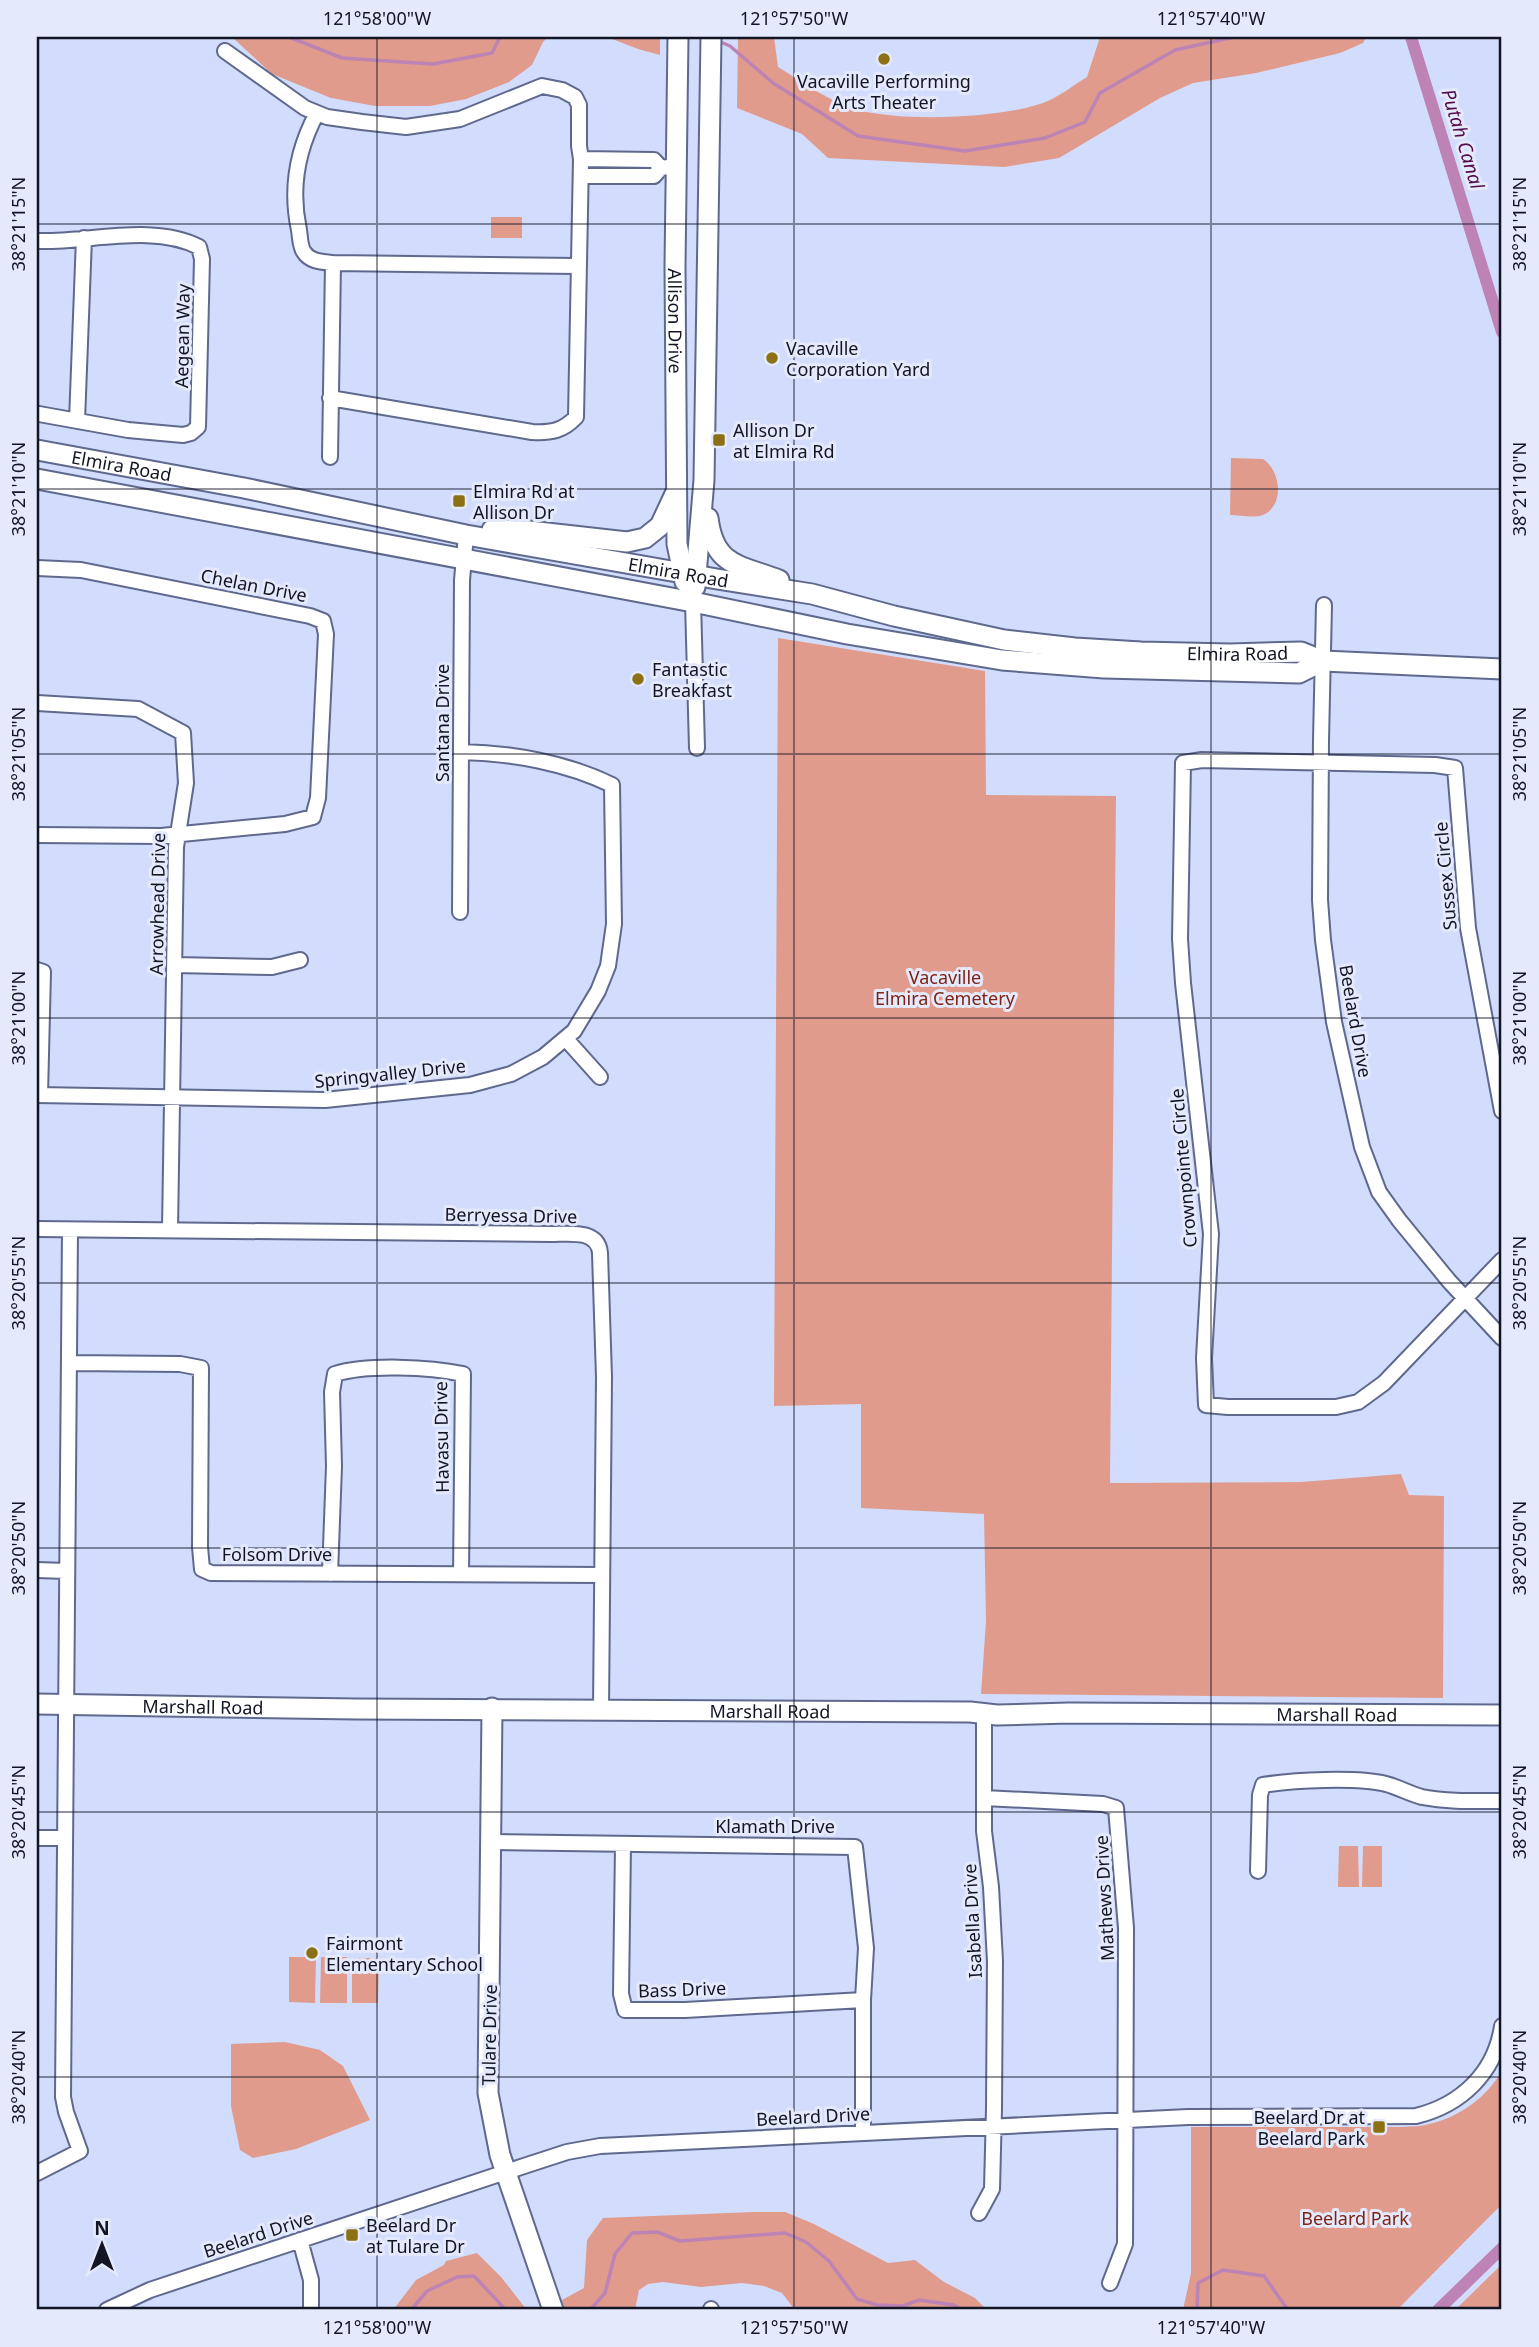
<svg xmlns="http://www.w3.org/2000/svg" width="1539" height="2347" viewBox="0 0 1539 2347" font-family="'Noto Sans',sans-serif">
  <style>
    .green { fill: #e09b8c }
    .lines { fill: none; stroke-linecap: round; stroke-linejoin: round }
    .stream { stroke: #be83b5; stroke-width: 3.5 }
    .canal { stroke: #be83b5; stroke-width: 12 }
    .street-casing { stroke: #5f698e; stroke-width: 18 }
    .secondary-casing { stroke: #5f698e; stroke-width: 23 }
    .street { stroke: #fff; stroke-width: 14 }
    .secondary { stroke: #fff; stroke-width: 19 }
    .ticks { fill: none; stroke: #111524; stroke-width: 2; stroke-opacity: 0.45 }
    .poi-dot { fill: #8b7114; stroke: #e4e9fb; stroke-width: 2.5 }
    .labels { text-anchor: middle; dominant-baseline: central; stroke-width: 6; stroke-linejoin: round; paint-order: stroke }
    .poi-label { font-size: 18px; fill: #111524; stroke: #e4e9fb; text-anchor: start }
    .street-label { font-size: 18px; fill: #111524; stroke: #e4e9fb }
    .park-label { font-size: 18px; fill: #7e2314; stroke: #e4e9fb }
    .water-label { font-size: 19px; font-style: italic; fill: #540c4d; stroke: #e4e9fb }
    .neatline { fill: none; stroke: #111524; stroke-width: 2.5 }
    .ticks-label { font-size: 18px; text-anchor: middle; fill: #111524 }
  </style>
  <rect width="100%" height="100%" fill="#d2dcfd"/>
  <path class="green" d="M232,37H548L543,42L532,65L509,82L466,99L430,106H375L331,98L272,74Z
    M607,37H660V55L638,49Z
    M738,37H774L778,67C802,82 830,102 858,110C902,122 1009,119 1050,100C1063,94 1075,84 1087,77L1100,37H1366L1363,43L1340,53L1256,73L1193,83L1160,98L1059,158L1004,167L828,158L802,134L737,108Z
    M491,217H522V238H491Z
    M1231,458L1263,459C1280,470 1285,503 1265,514C1256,519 1240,515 1230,515Z
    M778,638L985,671L986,795L1116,796L1110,1483L1301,1482L1401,1474L1409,1495L1444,1496L1443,1698L981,1694L986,1621L984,1514L861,1508V1404L774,1406Z
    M1339,1846H1358L1359,1887H1338Z
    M1363,1846H1382V1887H1362Z
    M289,1957H316L315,2003L289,2002Z
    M321,1957H347V2003H320Z
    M352,1958H379L378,2003H352Z
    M285,2042L320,2050L343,2066L370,2120L296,2149L253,2158L240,2150L231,2106V2044Z
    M1502,2070V2204L1397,2310H1183L1191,2273V2127H1402C1411,2126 1421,2127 1429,2124C1458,2118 1489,2096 1502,2070Z
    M753,2212H785L814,2224L888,2263L915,2260L944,2282L975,2298L987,2310H795L782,2293L764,2286L742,2283L701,2287L663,2282L648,2284L639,2290L635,2310H565L562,2300L584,2288L587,2240L603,2218Z
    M477,2253L501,2277L527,2310H393L416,2280L444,2265L446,2261Z
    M1502,2264V2310H1455Z"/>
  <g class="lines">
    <path class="stream" d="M289,37L342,58L433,64L492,53L500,37
      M718,41L730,46L773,83L858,136L965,151L1045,138L1085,122L1100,93L1175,50L1234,37
      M411,2310L427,2291L457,2277L474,2276L506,2310
      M590,2310L605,2293L615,2254L632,2233L657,2232L680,2241L785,2233L806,2242L829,2261L857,2299L877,2305L903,2306L919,2300L954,2305L962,2310
      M1197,2310L1198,2283L1223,2270L1264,2276L1288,2310"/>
    <path class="canal" d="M1411,37L1502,332
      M1438,2310L1502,2248"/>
    <g class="street-casing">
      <path id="street" d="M225,51L305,108L327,117L362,122L406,127L460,119L542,86L562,90L575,97L579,105V146L581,159L576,417C563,431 551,433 532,432L330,398
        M317,113C297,150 290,188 299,230C300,236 300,247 304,252C310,262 323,262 333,263L579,266
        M581,159L654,160L661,168
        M581,176H654L661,168L676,166
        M37,241C87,243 153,223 199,247L202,259L198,427L191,433L183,435L128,430L39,414
        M77,421L84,238
        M330,457L333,263
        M37,568L81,570L310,616L323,621L326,634L318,798L313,817L285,824L161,836L37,835
        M693,602L697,748
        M1324,605L1321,740L1320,900L1323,940L1334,1022L1362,1147L1379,1192L1399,1220L1449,1281L1502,1338
        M37,703L138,709L183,733L186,783L176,847L170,1230
        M460,912L462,580L466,535
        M175,965L272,967L300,960
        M37,970L43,972L40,1095
        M566,1039L600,1077
        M37,1095L325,1100L470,1085L511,1074L543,1057L574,1031L598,991L608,966L614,924L612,785C567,763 512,753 462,752
        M1502,1111L1468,928L1455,768L1435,765L1202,760L1183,763L1180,939L1183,983L1211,1234L1204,1358L1206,1405L1228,1407H1336L1358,1402L1384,1383L1502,1260
        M37,1229L551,1234C569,1234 598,1229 600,1253L604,1377L601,1710
        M69,1363L180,1364L201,1368L200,1547L202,1569L211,1573L602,1575
        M37,1570L66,1571
        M330,1574L334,1466L332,1392L335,1374C367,1364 430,1367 463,1374L461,1574
        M984,1798L1103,1804L1116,1808L1126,1928L1125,2244L1110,2283
        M37,1838H64
        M492,1842L855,1847L866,1948L863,2000V2133
        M623,1845L621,1994L625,2010H685L863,2000
        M1258,1871L1260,1795L1263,1785C1294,1780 1356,1777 1386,1784C1398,1787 1410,1794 1422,1797C1448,1802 1475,1801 1502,1801
        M37,2173L80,2151L66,2112L63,2097L70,1230
        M979,2213L992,2189L994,2109L995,1961L991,1887L984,1831V1714
        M300,2240L311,2280V2310
        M107,2310L150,2290L524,2166L567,2152L600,2146L1188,2117L1416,2116C1461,2105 1495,2073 1502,2026
        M711,2310V2309"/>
    </g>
    <g class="secondary-casing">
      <g id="secondary">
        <path id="s1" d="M678,37L675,266L677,544L685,582"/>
        <path id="s2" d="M37,450L244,488L466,535L717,579L812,594L894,616L1004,640L1075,648L1141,652L1230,654L1301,652L1323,661L1502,669"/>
        <path d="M37,479L693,602L847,634L1002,660L1104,668L1299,673L1323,661"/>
        <path d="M708,518C714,567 740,565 779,580"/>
        <path d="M492,530L529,531L627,542L645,538L660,526L675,494"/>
        <path d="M695,587L704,480L711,37"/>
        <path id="s3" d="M37,1704L356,1709L970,1712L997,1715L1069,1713L1502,1715"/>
        <path d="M492,1708L488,2093L500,2155L553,2310"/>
      </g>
    </g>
    <use href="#street" class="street"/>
    <use href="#secondary" class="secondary"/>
  </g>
  <path class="ticks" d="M377,37V2310M794,37V2310M1211,37V2310M37,224H1502M37,489H1502M37,754H1502M37,1018H1502M37,1283H1502M37,1548H1502M37,1812H1502M37,2077H1502"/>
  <g class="poi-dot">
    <circle cx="884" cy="59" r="7"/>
    <circle cx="772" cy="358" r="7"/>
    <rect x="712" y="433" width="14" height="14" rx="3.5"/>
    <rect x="452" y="494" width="14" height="14" rx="3.5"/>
    <circle cx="638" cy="679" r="7"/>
    <circle cx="312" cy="1953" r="7"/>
    <rect x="1372" y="2120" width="14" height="14" rx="3.5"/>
    <rect x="345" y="2228" width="14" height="14" rx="3.5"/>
  </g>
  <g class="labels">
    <g class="poi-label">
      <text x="884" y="81" text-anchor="middle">Vacaville Performing<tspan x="884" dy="21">Arts Theater</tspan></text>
      <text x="786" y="348">Vacaville<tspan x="786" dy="21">Corporation Yard</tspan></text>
      <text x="733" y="430">Allison Dr<tspan x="733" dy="21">at Elmira Rd</tspan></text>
      <text x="473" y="491">Elmira Rd at<tspan x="473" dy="21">Allison Dr</tspan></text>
      <text x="652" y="669">Fantastic<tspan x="652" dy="21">Breakfast</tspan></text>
      <text x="326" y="1943">Fairmont<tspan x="326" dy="21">Elementary School</tspan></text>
      <text x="1365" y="2117" text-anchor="end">Beelard Dr at<tspan x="1365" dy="21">Beelard Park</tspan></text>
      <text x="366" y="2225">Beelard Dr<tspan x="366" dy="21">at Tulare Dr</tspan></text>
    </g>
    <g class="street-label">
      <text stroke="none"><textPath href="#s1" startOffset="284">Allison Drive</textPath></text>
      <text transform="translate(182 336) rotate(-89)">Aegean Way</text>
      <text stroke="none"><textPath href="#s2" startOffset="86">Elmira Road</textPath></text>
      <text stroke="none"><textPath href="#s2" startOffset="653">Elmira Road</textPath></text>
      <text transform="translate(254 585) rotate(11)">Chelan Drive</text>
      <text stroke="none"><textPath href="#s2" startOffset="1220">Elmira Road</textPath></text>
      <text transform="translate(442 723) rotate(-90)">Santana Drive</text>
      <text transform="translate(1445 876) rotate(-95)">Sussex Circle</text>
      <text transform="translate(157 904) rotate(-89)">Arrowhead Drive</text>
      <text transform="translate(1356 1021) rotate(80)">Beelard Drive</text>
      <text transform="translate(390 1073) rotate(-6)">Springvalley Drive</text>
      <text transform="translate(1183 1168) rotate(-95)">Crownpointe Circle</text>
      <text transform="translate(511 1215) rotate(1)">Berryessa Drive</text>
      <text transform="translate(441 1437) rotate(-91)">Havasu Drive</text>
      <text x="277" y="1554">Folsom Drive</text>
      <text stroke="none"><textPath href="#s3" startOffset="166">Marshall Road</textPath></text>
      <text stroke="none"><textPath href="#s3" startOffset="733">Marshall Road</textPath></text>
      <text stroke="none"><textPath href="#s3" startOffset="1300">Marshall Road</textPath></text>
      <text x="775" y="1826">Klamath Drive</text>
      <text transform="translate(1104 1898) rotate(-93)">Mathews Drive</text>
      <text transform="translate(972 1921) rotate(-93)">Isabella Drive</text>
      <text transform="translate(682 1989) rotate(-2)">Bass Drive</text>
      <text transform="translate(489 2035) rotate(-89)">Tulare Drive</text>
      <text transform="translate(813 2116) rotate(-3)">Beelard Drive</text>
      <text transform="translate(258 2234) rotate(-18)">Beelard Drive</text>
    </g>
    <g class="park-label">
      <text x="945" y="977">Vacaville<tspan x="945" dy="21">Elmira Cemetery</tspan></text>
      <text x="1355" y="2218">Beelard Park</text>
    </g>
    <g class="water-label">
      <text transform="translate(1463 139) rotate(73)">Putah Canal</text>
    </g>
  </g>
  <rect width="1539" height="2347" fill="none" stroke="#e4e9fb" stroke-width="77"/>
  <g transform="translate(102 2245)" stroke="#e4e9fb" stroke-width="5" paint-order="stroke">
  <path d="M0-5L12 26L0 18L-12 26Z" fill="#111524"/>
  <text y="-10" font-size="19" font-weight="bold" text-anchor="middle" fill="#111524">N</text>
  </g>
  <rect x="38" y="38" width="1462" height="2270" class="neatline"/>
  <g class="ticks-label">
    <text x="377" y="25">121°58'00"W</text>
    <text x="794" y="25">121°57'50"W</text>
    <text x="1211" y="25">121°57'40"W</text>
    <text transform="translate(19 224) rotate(-90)" y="6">38°21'15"N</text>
    <text transform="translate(1520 224) rotate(-90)" y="6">38°21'15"N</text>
    <text transform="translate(19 489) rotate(-90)" y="6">38°21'10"N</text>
    <text transform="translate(1520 489) rotate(-90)" y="6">38°21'10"N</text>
    <text transform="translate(19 754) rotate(-90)" y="6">38°21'05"N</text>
    <text transform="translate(1520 754) rotate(-90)" y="6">38°21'05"N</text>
    <text transform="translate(19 1018) rotate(-90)" y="6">38°21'00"N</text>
    <text transform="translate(1520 1018) rotate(-90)" y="6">38°21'00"N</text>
    <text transform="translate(19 1283) rotate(-90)" y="6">38°20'55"N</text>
    <text transform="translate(1520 1283) rotate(-90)" y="6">38°20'55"N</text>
    <text transform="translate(19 1548) rotate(-90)" y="6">38°20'50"N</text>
    <text transform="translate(1520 1548) rotate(-90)" y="6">38°20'50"N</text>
    <text transform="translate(19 1812) rotate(-90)" y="6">38°20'45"N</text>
    <text transform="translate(1520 1812) rotate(-90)" y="6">38°20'45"N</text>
    <text transform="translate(19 2077) rotate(-90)" y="6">38°20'40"N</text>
    <text transform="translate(1520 2077) rotate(-90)" y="6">38°20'40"N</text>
    <text x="377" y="2334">121°58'00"W</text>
    <text x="794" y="2334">121°57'50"W</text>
    <text x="1211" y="2334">121°57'40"W</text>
  </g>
</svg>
